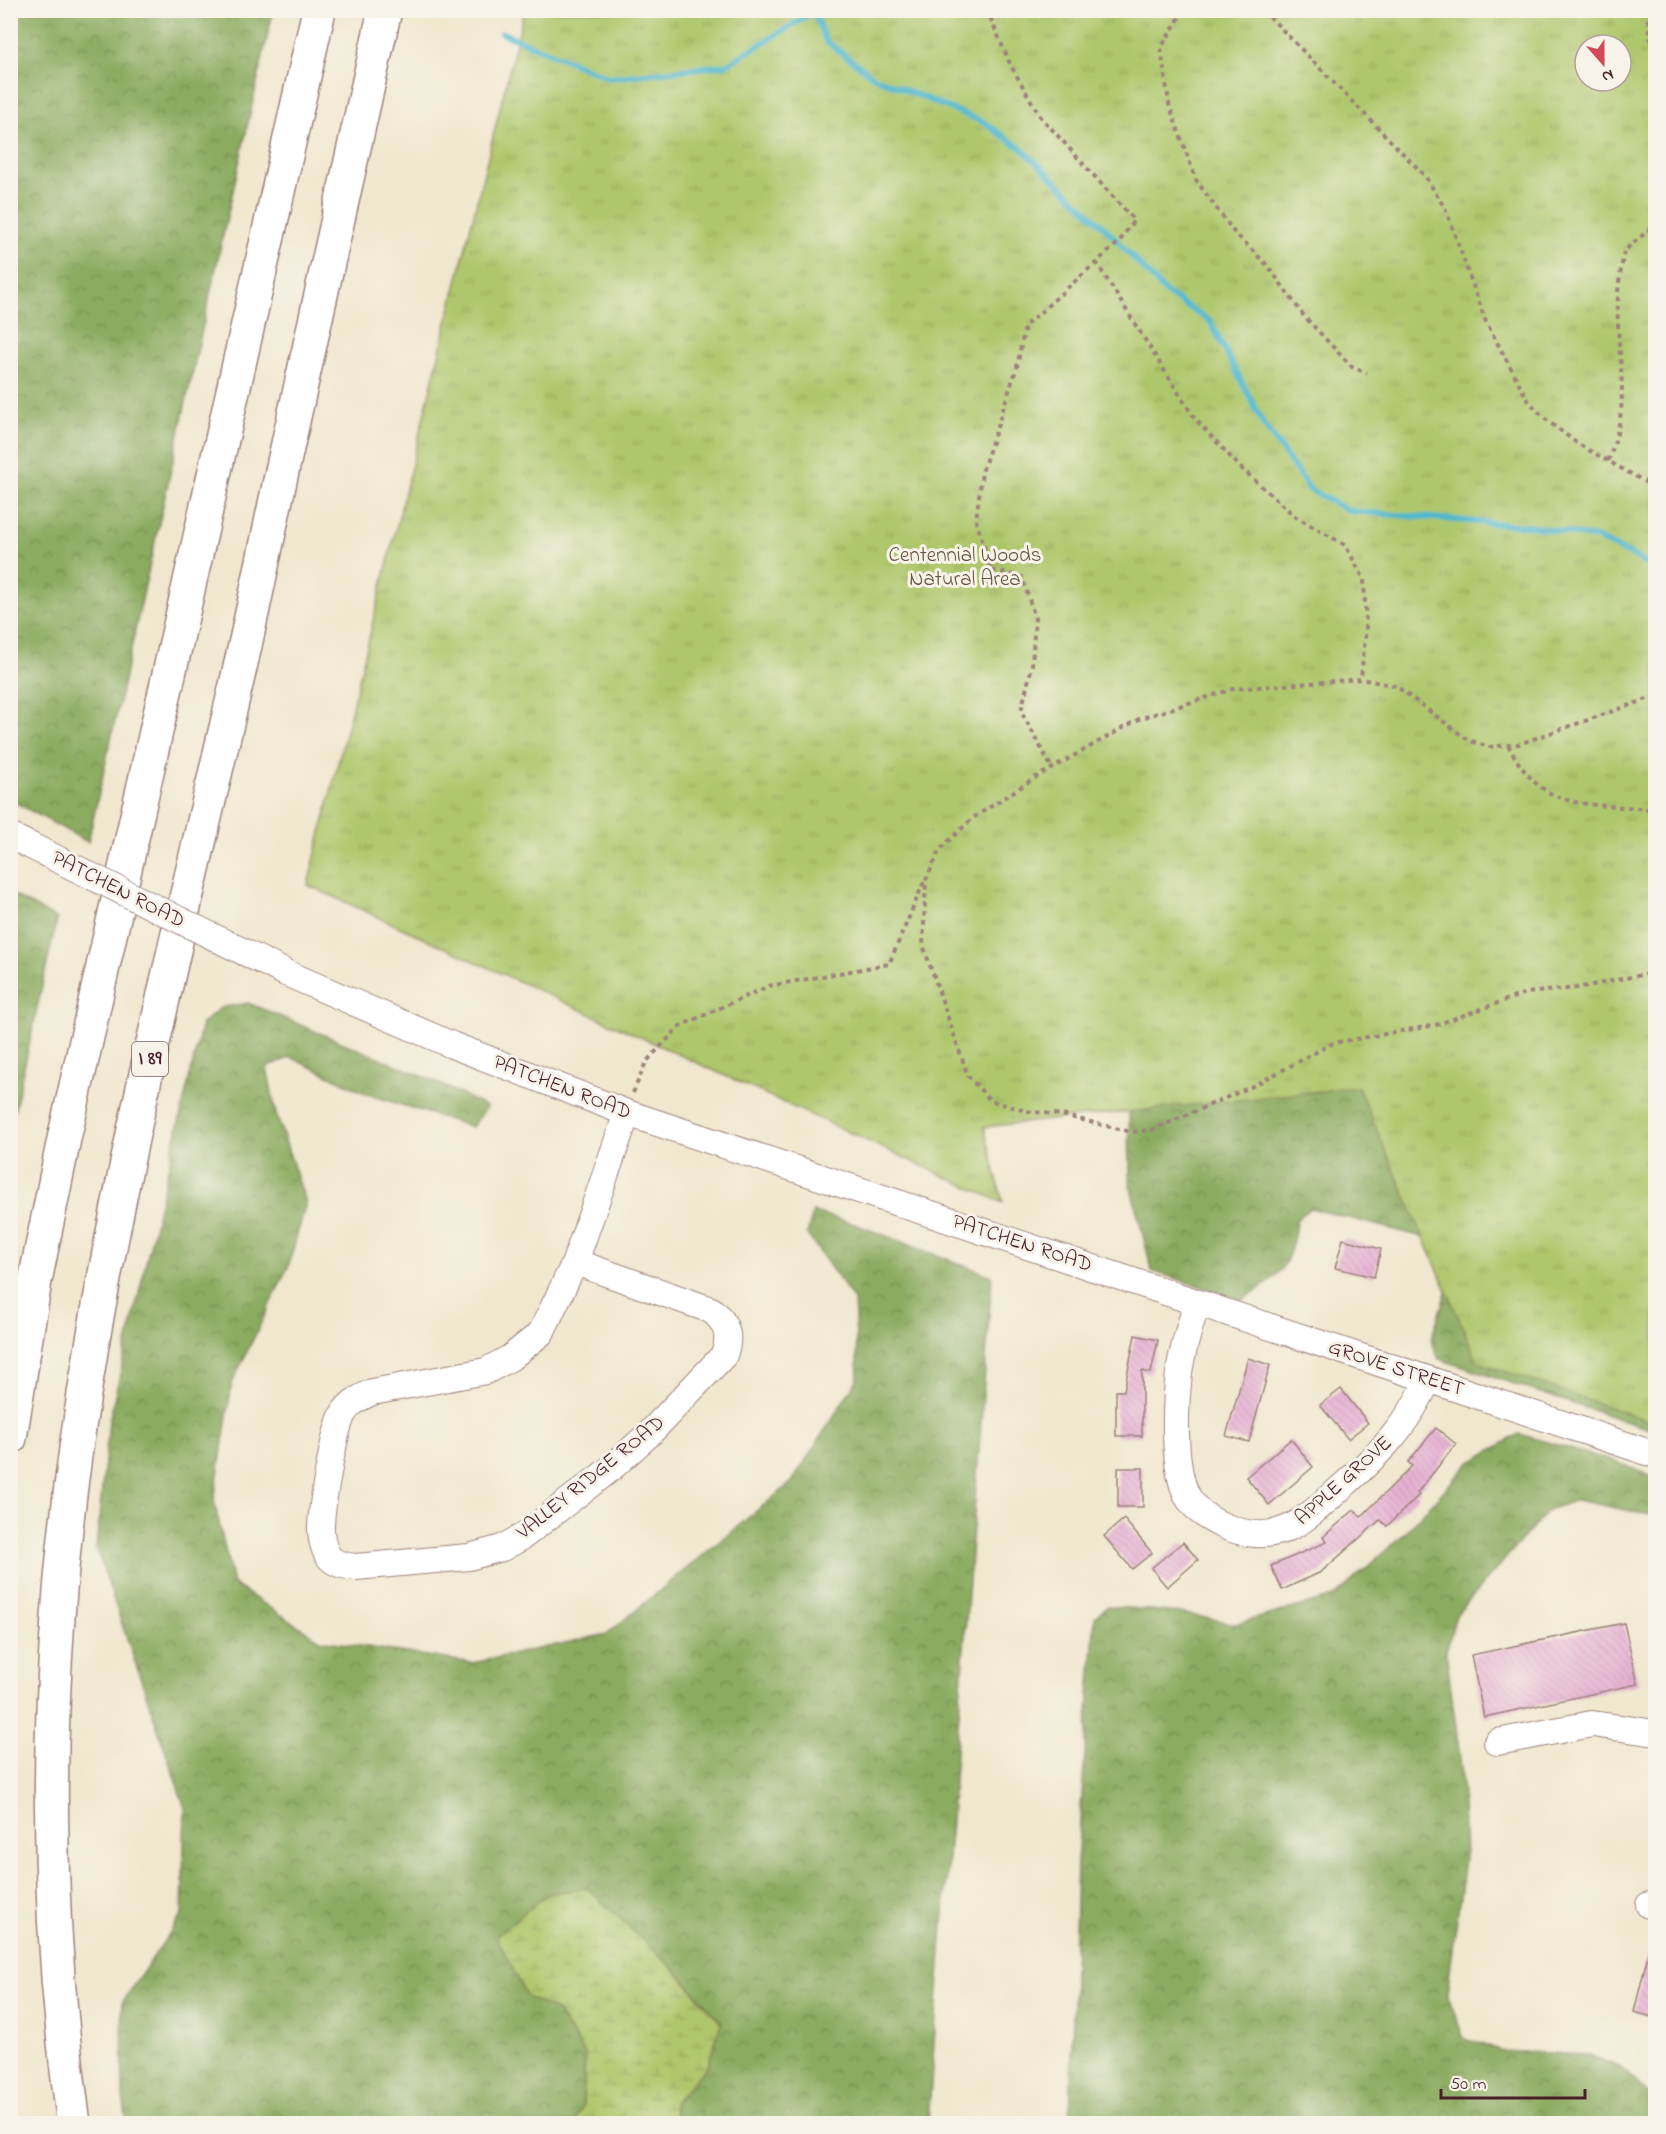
<svg xmlns="http://www.w3.org/2000/svg" width="1666" height="2134" viewBox="0 0 1666 2134" font-family="'Indie Flower',sans-serif">
  <style>
    .forest { fill: url(#forest-crowns); stroke: #6a6646; stroke-width: 1.5 }
    .wetland { fill: url(#wetland-marsh); stroke: #7c734c; stroke-width: 1.5 }
    .park { fill: url(#park-tufts); stroke: #7c734c; stroke-width: 1.5; fill-rule: evenodd }
    .lines { fill: none; stroke-linecap: round; stroke-linejoin: round }
    .stream { stroke: #50b8ce; stroke-width: 6 }
    .building { fill: url(#building-back-hatch) }
    .minor-casing { stroke: #9d837c; stroke-width: 28 }
    .highway-casing { stroke: #9d837c; stroke-width: 36 }
    .path { stroke: #9d837c; stroke-width: 4; stroke-dasharray: 4.5 4.5; stroke-linecap: butt }
    .minor { stroke: #fff; stroke-width: 26 }
    .highway { stroke: #fff; stroke-width: 33 }
    .minor-bridge-casing { stroke: #9d837c; stroke-width: 28; stroke-linecap: butt }
    .minor-bridge { stroke: #fff; stroke-width: 26 }
    .labels { text-anchor: middle; dominant-baseline: central; stroke-width: 6; stroke-linejoin: round; paint-order: stroke }
    .shield { fill: #f7f3e8; stroke: #7e5f64; stroke-width: 1.5 }
    .shield-label { font-size: 20px; font-weight: bold; fill: #4a1f2b }
    .park-label { font-size: 21px; fill: #68513e; stroke: #f7f3e8 }
    .street-label { font-size: 21px; fill: #4a1f2b; stroke: #f7f3e8 }
  </style>
  <defs>
    <pattern id="forest-crowns" width="20" height="18" patternUnits="userSpaceOnUse" patternTransform="scale(1.5)"><rect width="20" height="18" fill="#8bac60"/><path d="M2 6a3 3 0 1 1 6 0M12 15a3 3 0 1 1 6 0" fill="none" stroke="#748b4f"/></pattern>
    <pattern id="wetland-marsh" width="20" height="14" patternUnits="userSpaceOnUse" patternTransform="scale(1.5)"><rect width="20" height="14" fill="#afc76c"/><path d="M1 5h8M5 5V1M11 12h8M15 12V8" fill="none" stroke="#98aa5e"/></pattern>
    <pattern id="park-tufts" width="24" height="20" patternUnits="userSpaceOnUse" patternTransform="scale(1.5)"><rect width="24" height="20" fill="#afc76c"/><path d="M3 7l-1-3M5 7V3M7 7l1-3M15 17l-1-3M17 17v-4M19 17l1-3" fill="none" stroke="#98aa5e"/></pattern>
    <pattern id="building-back-hatch" width="6" height="6" patternUnits="userSpaceOnUse" patternTransform="scale(1.5)"><rect width="6" height="6" fill="#e6afd3"/><path d="M-1 5l2 2M0 0l6 6M5-1l2 2" fill="none" stroke="#c796b5"/></pattern>
  </defs>
  <rect width="100%" height="100%" fill="#f7f3e8"/>
  <filter id="ink" filterUnits="userSpaceOnUse"><feTurbulence type="fractalNoise" baseFrequency=".0167" numOctaves="2"/><feDisplacementMap in="SourceGraphic" scale="12" xChannelSelector="R" yChannelSelector="G"/><feConvolveMatrix kernelMatrix="1 2 1 2 8 2 1 2 1" color-interpolation-filters="sRGB"/></filter>
  <filter id="wash" filterUnits="userSpaceOnUse"><feTurbulence type="fractalNoise" baseFrequency=".008" numOctaves="4" result="noise"/><feDisplacementMap in="SourceGraphic" scale="24" xChannelSelector="R" yChannelSelector="G"/><feGaussianBlur stdDeviation="1.35" result="paint"/><feColorMatrix in="noise" values="0 0 0 0 0 0 0 0 0 0 0 0 0 0 0 0 0 1.4 0 .05"/><feComposite in="paint" operator="in"/></filter>
  <g filter="url(#wash)">
    <rect width="100%" height="100%" fill="#f0e7ce"/>
    <path class="forest" d="M10,11H273L88,842L11,800Z
      M1655,764V1431L1439,1359L1431,1340L1454,1267L1446,1243L1310,1208L1296,1220C1292,1266 1279,1277 1242,1300L1152,1271L1130,1184L1128,1025Z
      M11,894L57,919L11,1126Z
      M248,1003L434,1081L487,1107L472,1127L367,1094L291,1057L267,1067L276,1114L306,1203L288,1267L232,1383L214,1501L233,1584L320,1640L473,1663L607,1634L792,1482L858,1378L854,1300L807,1234L813,1212L849,1222L992,1276L928,2123H676L674,2103L708,2065L721,2022L677,1972L587,1888L527,1997L557,2011L585,2054L583,2108L575,2123H127L123,2097L122,2003L182,1915L185,1808L96,1548L109,1421L202,1024L220,1008Z
      M1519,1434L1619,1463L1655,1478V1516L1577,1500L1548,1510L1456,1615L1446,1651L1462,1775L1465,1859L1447,1993L1463,2037L1499,2051L1590,2055L1625,2070L1655,2100V2123H1070L1077,1863L1095,1617L1108,1606L1180,1613L1236,1624L1334,1597L1404,1534L1469,1463Z"/>
    <path class="wetland" d="M587,1888L677,1972L721,2023L708,2065L674,2103L676,2123H575L583,2107L585,2054L557,2011L527,1997L496,1936L547,1894Z"/>
    <path class="park" d="M524,11H1655V1423L1478,1362L1358,1087L984,1127L1003,1203L308,885ZM1585,45H1621V81H1585Z"/>
    <g class="lines">
      <path class="stream" d="M813,10L826,41L874,77L983,122L1021,148L1107,230L1166,293L1210,321L1264,425L1310,490L1350,511L1536,527L1596,538L1636,557L1656,572
        M502,33L610,78L726,65L814,12"/>
    </g>
    <g id="blocks">
      <path class="building" d="M1343,1239L1381,1249L1374,1277L1335,1268Z
        M1135,1335L1158,1340L1151,1373L1142,1371V1436H1116V1391H1124Z
        M1248,1358L1270,1365L1249,1442L1226,1436Z
        M1341,1389L1368,1423L1348,1439L1320,1405Z
        M1436,1428L1456,1444L1417,1493L1419,1495L1387,1526L1380,1520L1321,1572L1282,1590L1271,1566L1327,1542L1323,1537L1354,1510L1361,1517L1412,1466L1408,1462Z
        M1291,1439L1313,1467L1269,1505L1246,1477Z
        M1118,1468H1143V1507H1118Z
        M1124,1519L1152,1553L1132,1569L1104,1536Z
        M1183,1542L1198,1560L1167,1587L1151,1568Z
        M1624,1623L1638,1684L1484,1717L1471,1655Z
        M1650,1946L1656,1947V2018L1634,2012Z"/>
    </g>
  </g>
  <g filter="url(#ink)">
    <use href="#blocks" fill-opacity="0" stroke="#9d837c" stroke-width="1.5"/>
    <g class="lines">
      <g class="minor-casing">
        <path id="minor" d="M10,836L29,845
          M286,973L452,1045L627,1113L1656,1455
          M575,1262L711,1310C727,1322 731,1337 724,1355L649,1434L609,1470L522,1537L502,1548L469,1557L356,1567C347,1566 336,1565 330,1558C324,1552 322,1541 321,1532C320,1512 334,1431 343,1414C350,1402 360,1398 372,1392L486,1371L510,1358L541,1333L575,1262L627,1113
          M1197,1303C1190,1326 1182,1350 1179,1373C1175,1406 1172,1471 1189,1499C1199,1514 1213,1522 1229,1528C1282,1548 1307,1517 1344,1485C1382,1451 1407,1426 1428,1380
          M1497,1742L1592,1724L1656,1733
          M1649,1905L1656,1906"/>
      </g>
      <g class="highway-casing">
        <path id="highway" d="M10,1438L35,1281L64,1139L319,10
          M74,2124C50,1957 46,1786 58,1617C71,1434 107,1253 146,1074C175,944 205,815 236,685C254,608 269,530 286,453C318,305 352,158 385,10"/>
      </g>
      <path class="path" d="M987,10L1011,66L1040,116L1134,220L1119,242L1025,326L1017,367L982,472L976,520L991,570L1022,577L1035,618L1032,666L1021,711L1052,768
        M1184,10L1161,48L1169,104L1196,180L1233,231L1268,266L1304,316L1352,367L1367,373
        M1263,10L1425,176L1446,210L1486,322L1528,400L1544,418L1578,444L1656,488
        M1646,10L1656,73
        M1096,262L1195,419L1241,468L1296,517L1345,545L1364,579L1366,627L1361,679
        M1608,461C1634,397 1615,360 1618,297C1618,282 1622,266 1624,251L1656,224
        M1656,696L1519,744L1489,747L1468,740L1396,686L1361,679L1233,689L1139,719L1033,779L973,818L940,849L926,880L923,945L968,1076L991,1101L1026,1111L1062,1115L1131,1132L1152,1130L1253,1086L1333,1043L1436,1025L1526,993L1577,988L1656,972
        M1508,745C1545,816 1586,801 1656,810
        M633,1093L646,1062L680,1026L769,986L889,964L924,882"/>
      <use href="#minor" class="minor"/>
      <use href="#highway" class="highway"/>
      <g class="minor-bridge-casing">
        <path id="minor-bridge" d="M29,845L286,973"/>
      </g>
      <use href="#minor-bridge" class="minor-bridge"/>
    </g>
  </g>
  <g class="labels">
    <rect class="shield" x="132" y="1042" width="36" height="34" rx="4.5"/>
    <g class="shield-label">
      <text x="150" y="1059">I 89</text>
    </g>
    <g class="park-label">
      <text x="965" y="556">Centennial Woods<tspan x="965" dy="24">Natural Area</tspan></text>
    </g>
    <g class="street-label">
      <text transform="translate(118 890) rotate(27)">PATCHEN ROAD</text>
      <text transform="translate(562 1088) rotate(21)">PATCHEN ROAD</text>
      <text transform="translate(1022 1244) rotate(18)">PATCHEN ROAD</text>
      <text transform="translate(1396 1369) rotate(18)">GROVE STREET</text>
      <text transform="translate(591 1478) rotate(-39)">VALLEY RIDGE ROAD</text>
      <text transform="translate(1344 1481) rotate(-42)">APPLE GROVE</text>
    </g>
  </g>
  <rect width="1666" height="2134" fill="none" stroke="#f7f3e8" stroke-width="36"/>
  <g transform="translate(1603 63) rotate(159)"><circle r="28" fill="#f7f3e8" stroke="#b29e9c" stroke-width="1.5"/>
  <path d="M0-4.5L10 22L0 15L-10 22Z" fill="#d1495b"/>
  <text y="-9" font-size="16" font-weight="bold" text-anchor="middle" fill="#4a1f2b">N</text>
  </g>
  <path d="M1441 2089v9h144v-9" fill="none" stroke="#4a1f2b" stroke-width="3"/>
  <text x="1450" y="2089" font-size="18" fill="#4a1f2b" stroke="#f7f3e8" stroke-width="4.5" paint-order="stroke">50 m</text>
</svg>
